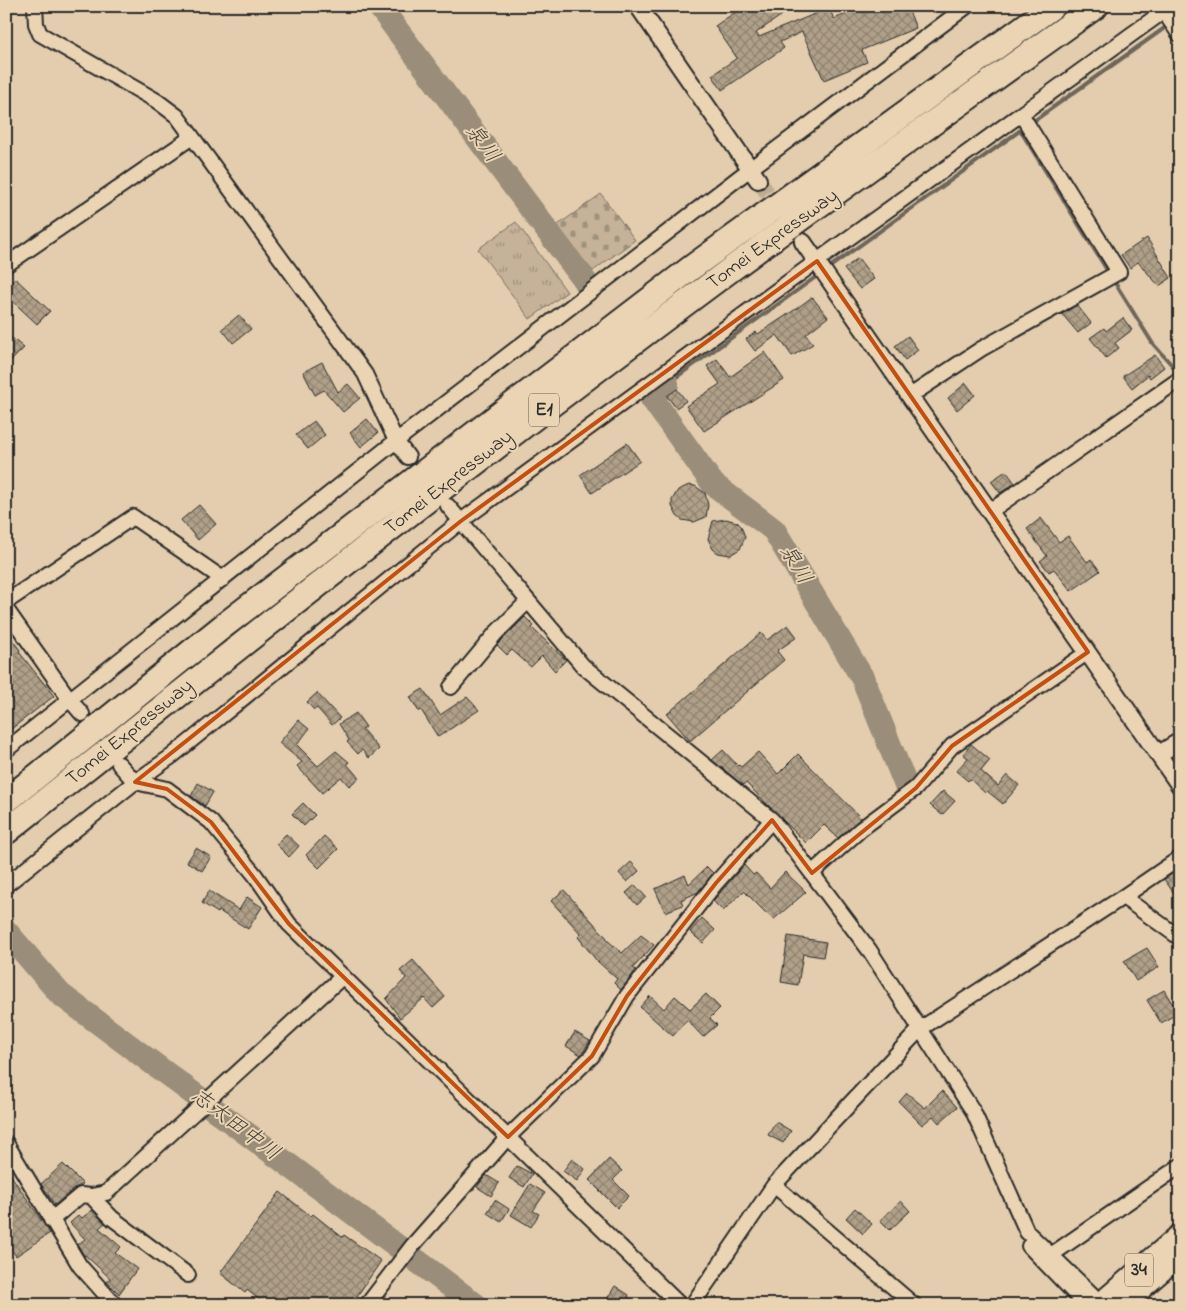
<svg xmlns="http://www.w3.org/2000/svg" width="1186" height="1311" viewBox="0 0 1186 1311" font-family="'Indie Flower','Klee One',sans-serif">
  <style>
    .grass { fill: url(#grass-tufts); stroke: #786e62 }
    .cemetery { fill: url(#cemetery-stones); stroke: #786e62 }
    .lines { fill: none; stroke-linecap: round; stroke-linejoin: round }
    .stream { stroke: #6e665a; stroke-width: 4 }
    .river { stroke: #9a8d79; stroke-width: 24 }
    .building { fill: url(#building-cross-hatch); stroke: #2b2b2b }
    .tertiary-tunnel { stroke: #bead94; stroke-width: 16; stroke-dasharray: 16 8; stroke-linecap: butt }
    .minor-casing { stroke: #2b2b2b; stroke-width: 18 }
    .tertiary-casing { stroke: #2b2b2b; stroke-width: 20 }
    .primary-casing { stroke: #2b2b2b; stroke-width: 25 }
    .motorway-casing { stroke: #2b2b2b; stroke-width: 28 }
    .minor { stroke: #ebd4b3; stroke-width: 14 }
    .tertiary { stroke: #ebd4b3; stroke-width: 16 }
    .primary { stroke: #ebd4b3; stroke-width: 21 }
    .motorway { stroke: #ebd4b3; stroke-width: 24 }
    .marked { fill: none; stroke: #c25012; stroke-width: 4; stroke-linejoin: round }
    .labels { text-anchor: middle; dominant-baseline: central; stroke-width: 4; stroke-linejoin: round; paint-order: stroke }
    .shield { fill: #ebd4b3; stroke: #655e54; stroke-width: 1 }
    .shield-label { font-size: 19px; font-weight: bold; fill: #2b2b2b }
    .street-label { font-size: 20px; fill: #2b2b2b; stroke: #ebd4b3 }
    .water-label { font-size: 21px; font-style: italic; fill: #47443e; stroke: #ebd4b3 }
  </style>
  <defs>
    <pattern id="grass-tufts" width="24" height="20" patternUnits="userSpaceOnUse" patternTransform="scale(1.25)"><rect width="24" height="20" fill="#c5b298"/><path d="M3 7l-1-3M5 7V3M7 7l1-3M15 17l-1-3M17 17v-4M19 17l1-3" fill="none" stroke="#a0917c"/></pattern>
    <pattern id="cemetery-stones" width="16" height="16" patternUnits="userSpaceOnUse" patternTransform="scale(1.25)"><rect width="16" height="16" fill="#c5b298"/><path d="M2 7V4a2 2 0 0 1 4 0v3zM10 15v-3a2 2 0 0 1 4 0v3z" fill="#a0917c"/></pattern>
    <pattern id="building-cross-hatch" width="8" height="8" patternUnits="userSpaceOnUse" patternTransform="scale(1.25)"><rect width="8" height="8" fill="#b0a089"/><path d="M0 0l8 8M0 8l8-8" fill="none" stroke="#8f8370"/></pattern>
  </defs>
  <rect width="100%" height="100%" fill="#e3cdae"/>
  <filter id="ink" filterUnits="userSpaceOnUse"><feTurbulence type="fractalNoise" baseFrequency=".02" numOctaves="2"/><feDisplacementMap in="SourceGraphic" scale="10" xChannelSelector="R" yChannelSelector="G"/><feConvolveMatrix kernelMatrix="1 2 1 2 8 2 1 2 1" color-interpolation-filters="sRGB"/></filter>
  <g filter="url(#ink)">
    <path class="grass" d="M516,222L567,292L530,319L478,249Z"/>
    <path class="cemetery" d="M601,194L635,240L593,271L555,227Z"/>
    <g class="lines">
      <path class="stream" d="M1031,123L1180,17
        M1020,130L1153,344L1180,374
        M827,269L1025,127
        M667,384L820,274"/>
      <path class="river" d="M379,6L585,281
        M663,380L667,384L651,397L713,484L774,530L863,679L907,788
        M6,931L60,994L476,1305"/>
    </g>
    <path class="building" d="M744,6H795L756,33L759,37L829,8L834,19L864,6H907L916,28L862,50L867,62L824,80L802,32L780,42L784,48L722,90L712,75L737,58L715,26Z
      M1147,238L1171,278L1159,286L1138,262L1130,268L1121,255Z
      M858,258L874,279L860,289L844,269Z
      M15,278L50,311L37,324L6,295V288Z
      M812,297L828,317L806,334L813,344L792,356L777,335L755,351L746,339L756,332L758,334L796,309Z
      M1077,305L1091,323L1078,333L1062,314Z
      M239,315L251,329L233,343L222,329Z
      M1123,318L1132,330L1115,343L1119,348L1106,358L1090,338L1104,328L1106,331Z
      M6,333L24,348L6,366Z
      M908,336L918,350L905,360L895,346Z
      M765,352L784,380L704,431L686,406L720,384L707,366L717,359L730,377Z
      M1155,355L1164,367L1150,378L1148,375L1132,388L1123,376Z
      M322,362L338,392L348,384L360,398L343,412L324,390L315,395L303,372Z
      M966,383L975,395L957,410L948,398Z
      M677,389L686,401L676,408L667,396Z
      M367,419L378,433L361,447L350,433Z
      M314,421L325,435L308,449L296,435Z
      M627,443L640,461L592,493L580,475Z
      M1006,471L1015,483L1000,493L991,481Z
      M689,485L695,486L705,493L708,505L706,517L694,522L682,520L677,516L672,506V500L678,490Z
      M199,505L216,524L198,540L181,520Z
      M1041,518L1059,542L1068,536L1087,562L1091,559L1100,571L1071,591L1054,569L1049,572L1040,561L1047,556L1027,529Z
      M726,519L737,522L741,526L745,537L740,549L730,555L718,553L713,549L708,539L713,521Z
      M525,617L534,626L532,628L566,660L555,671L542,656L531,667L512,650L507,655L497,645Z
      M788,625L797,637L777,651L784,660L690,741L667,714L761,633L767,640Z
      M6,632L20,650L19,652L54,696L6,733Z
      M423,689L440,715L467,697L479,710L438,737L421,710L419,712L410,697Z
      M317,693L340,718L332,725L317,708L314,710L307,702Z
      M356,713L366,727L362,729L379,749L369,758L362,750L358,754L347,742L349,740L339,724Z
      M298,720L309,729L297,745L318,766L336,751L349,762L347,764L359,778L349,786L341,777L322,793L297,766L302,762L279,743Z
      M971,744L990,760L981,771L998,786L1007,775L1019,785L1003,804L987,791L985,793L970,779L968,781L956,771L968,758L963,754Z
      M723,750L738,766L739,765L741,767L758,752L778,774L798,754L861,818L838,838L824,825L806,843L746,783L743,785L712,760Z
      M198,783L213,792L205,806L191,796Z
      M943,791L955,801L942,815L930,805Z
      M303,803L315,815L304,826L292,814Z
      M286,834L299,846L289,857L276,844Z
      M324,836L338,849L319,868L306,855Z
      M196,848L211,857L202,871L187,862Z
      M631,862L639,871L627,882L619,873Z
      M744,865L753,875L756,873L770,888L785,872L806,892L773,920L744,891L723,911L713,901Z
      M707,867L713,873L698,892L681,900L683,905L665,912L655,889L685,875L689,884Z
      M1180,869V888L1173,892L1164,879Z
      M635,885L646,897L637,905L626,893Z
      M564,890L607,938L606,939L622,953L641,935L654,945L633,968L636,970L621,990L614,983L617,979L596,960L578,937L581,934L551,901Z
      M209,891L239,910L247,897L262,907L248,929L219,911L218,913L202,903Z
      M702,918L715,930L703,943L690,932Z
      M788,936L826,942L823,957L803,954L798,985L781,982Z
      M1147,948L1159,967L1136,981L1124,961Z
      M413,960L445,997L433,1008L424,998L400,1018L386,999L406,978L400,971Z
      M1164,990L1178,1013L1161,1023L1147,1000Z
      M706,994L720,1008L710,1018L717,1025L703,1037L687,1020L673,1036L640,1007L650,996L664,1009L675,996L690,1009Z
      M575,1032L590,1041L581,1055L566,1046Z
      M942,1091L957,1107L939,1123L933,1116L922,1125L899,1102L907,1093L925,1108Z
      M776,1122L791,1131L783,1143L768,1135Z
      M572,1159L585,1169L577,1181L563,1171Z
      M609,1159L622,1171L613,1180L629,1196L617,1208L589,1180Z
      M63,1164L83,1184L75,1188L55,1205L41,1184Z
      M517,1166L532,1174L524,1187L509,1178Z
      M6,1168L50,1233L16,1256L6,1242Z
      M486,1175L499,1183L491,1196L477,1187Z
      M530,1184L545,1193L533,1211L539,1214L531,1227L511,1215Z
      M280,1192L311,1216L313,1214L342,1237L344,1235L381,1261L351,1305H266L247,1290L245,1293L220,1273Z
      M495,1200L509,1209L501,1222L487,1213Z
      M901,1201L910,1211L890,1230L880,1220Z
      M855,1208L872,1224L863,1234L846,1218Z
      M92,1210L105,1223L99,1228L121,1247L115,1253L137,1269L119,1294L107,1282L110,1278L85,1255L84,1256L78,1245L85,1239L70,1223L79,1215L82,1218Z
      M615,1286L629,1295L628,1297L642,1305H616L607,1299Z"/>
    <g class="lines">
      <path class="tertiary-tunnel" d="M758,180L783,214"/>
      <g class="minor-casing">
        <path id="minor" d="M35,6L36,24L40,34L157,101L177,116L365,374L396,441L408,457
          M1160,6L1180,35
          M6,265L192,137
          M910,396L981,349L1119,272L1021,114
          M448,506L583,666L772,820L870,951L973,1111L1027,1232L1103,1305
          M989,512L1180,379
          M6,602L133,517L223,579
          M6,609L70,700L82,714
          M451,687L496,633L528,601
          M6,750L396,441L750,169L967,6
          M119,764L135,782L167,789L211,822L255,875L289,924L680,1305
          M812,873L861,829L916,788L952,746L1088,652
          M6,885L135,782L172,756L461,521L817,261L1171,6
          M1123,897L1180,938
          M6,1143L80,1266L115,1305
          M774,1185L914,1305
          M91,1196L106,1193L343,976
          M51,1220L81,1195L91,1196L112,1218L188,1275
          M1029,1246L1080,1299
          M1051,1255L1180,1166
          M367,1305L413,1245L508,1137L592,1056L627,996L716,883L772,820
          M692,1305L774,1185L920,1029L1123,897L1180,858"/>
      </g>
      <g class="tertiary-casing">
        <path id="tertiary" d="M638,6L758,180
          M803,242L1180,786
          M1159,754L1180,741"/>
      </g>
      <g class="primary-casing">
        <path id="primary" d="M1099,1305L1180,1235
          M1122,1305L1176,1258"/>
      </g>
      <g class="motorway-casing">
        <path id="motorway" d="M6,801L222,627L691,268L1053,6
          M6,832C246,640 487,450 734,267C853,179 975,93 1096,6"/>
      </g>
      <use href="#minor" class="minor"/>
      <use href="#tertiary" class="tertiary"/>
      <use href="#primary" class="primary"/>
      <use href="#motorway" class="motorway"/>
    </g>
  </g>
  <path class="marked" d="M817,261L1088,652L952,746L916,788L812,873L772,820L716,883L627,996L592,1056L508,1137L289,924L211,822L167,789L135,782L461,521Z"/>
  <g class="labels">
    <g class="shield">
      <rect x="529" y="393.5" width="30" height="33" rx="4"/>
      <rect x="1125" y="1253.5" width="28" height="33" rx="4"/>
    </g>
    <g class="shield-label">
      <text x="544" y="410">E1</text>
      <text x="1139" y="1270">34</text>
    </g>
    <g class="street-label">
      <text transform="translate(773 240) rotate(-36)">Tomei Expressway</text>
      <text transform="translate(449 483) rotate(-38)">Tomei Expressway</text>
      <text transform="translate(130 733) rotate(-39)">Tomei Expressway</text>
    </g>
    <g class="water-label">
      <text transform="translate(482 144) rotate(53)">泉川</text>
      <text transform="translate(795 565) rotate(59)">泉川</text>
      <text transform="translate(235 1125) rotate(37)">志太田中川</text>
    </g>
  </g>
  <rect width="1186" height="1311" fill="none" stroke="#ebd4b3" stroke-width="25"/>
  <rect x="12" y="12" width="1161" height="1286" fill="none" stroke="#2b2b2b" stroke-width="2" filter="url(#ink)"/>
</svg>
